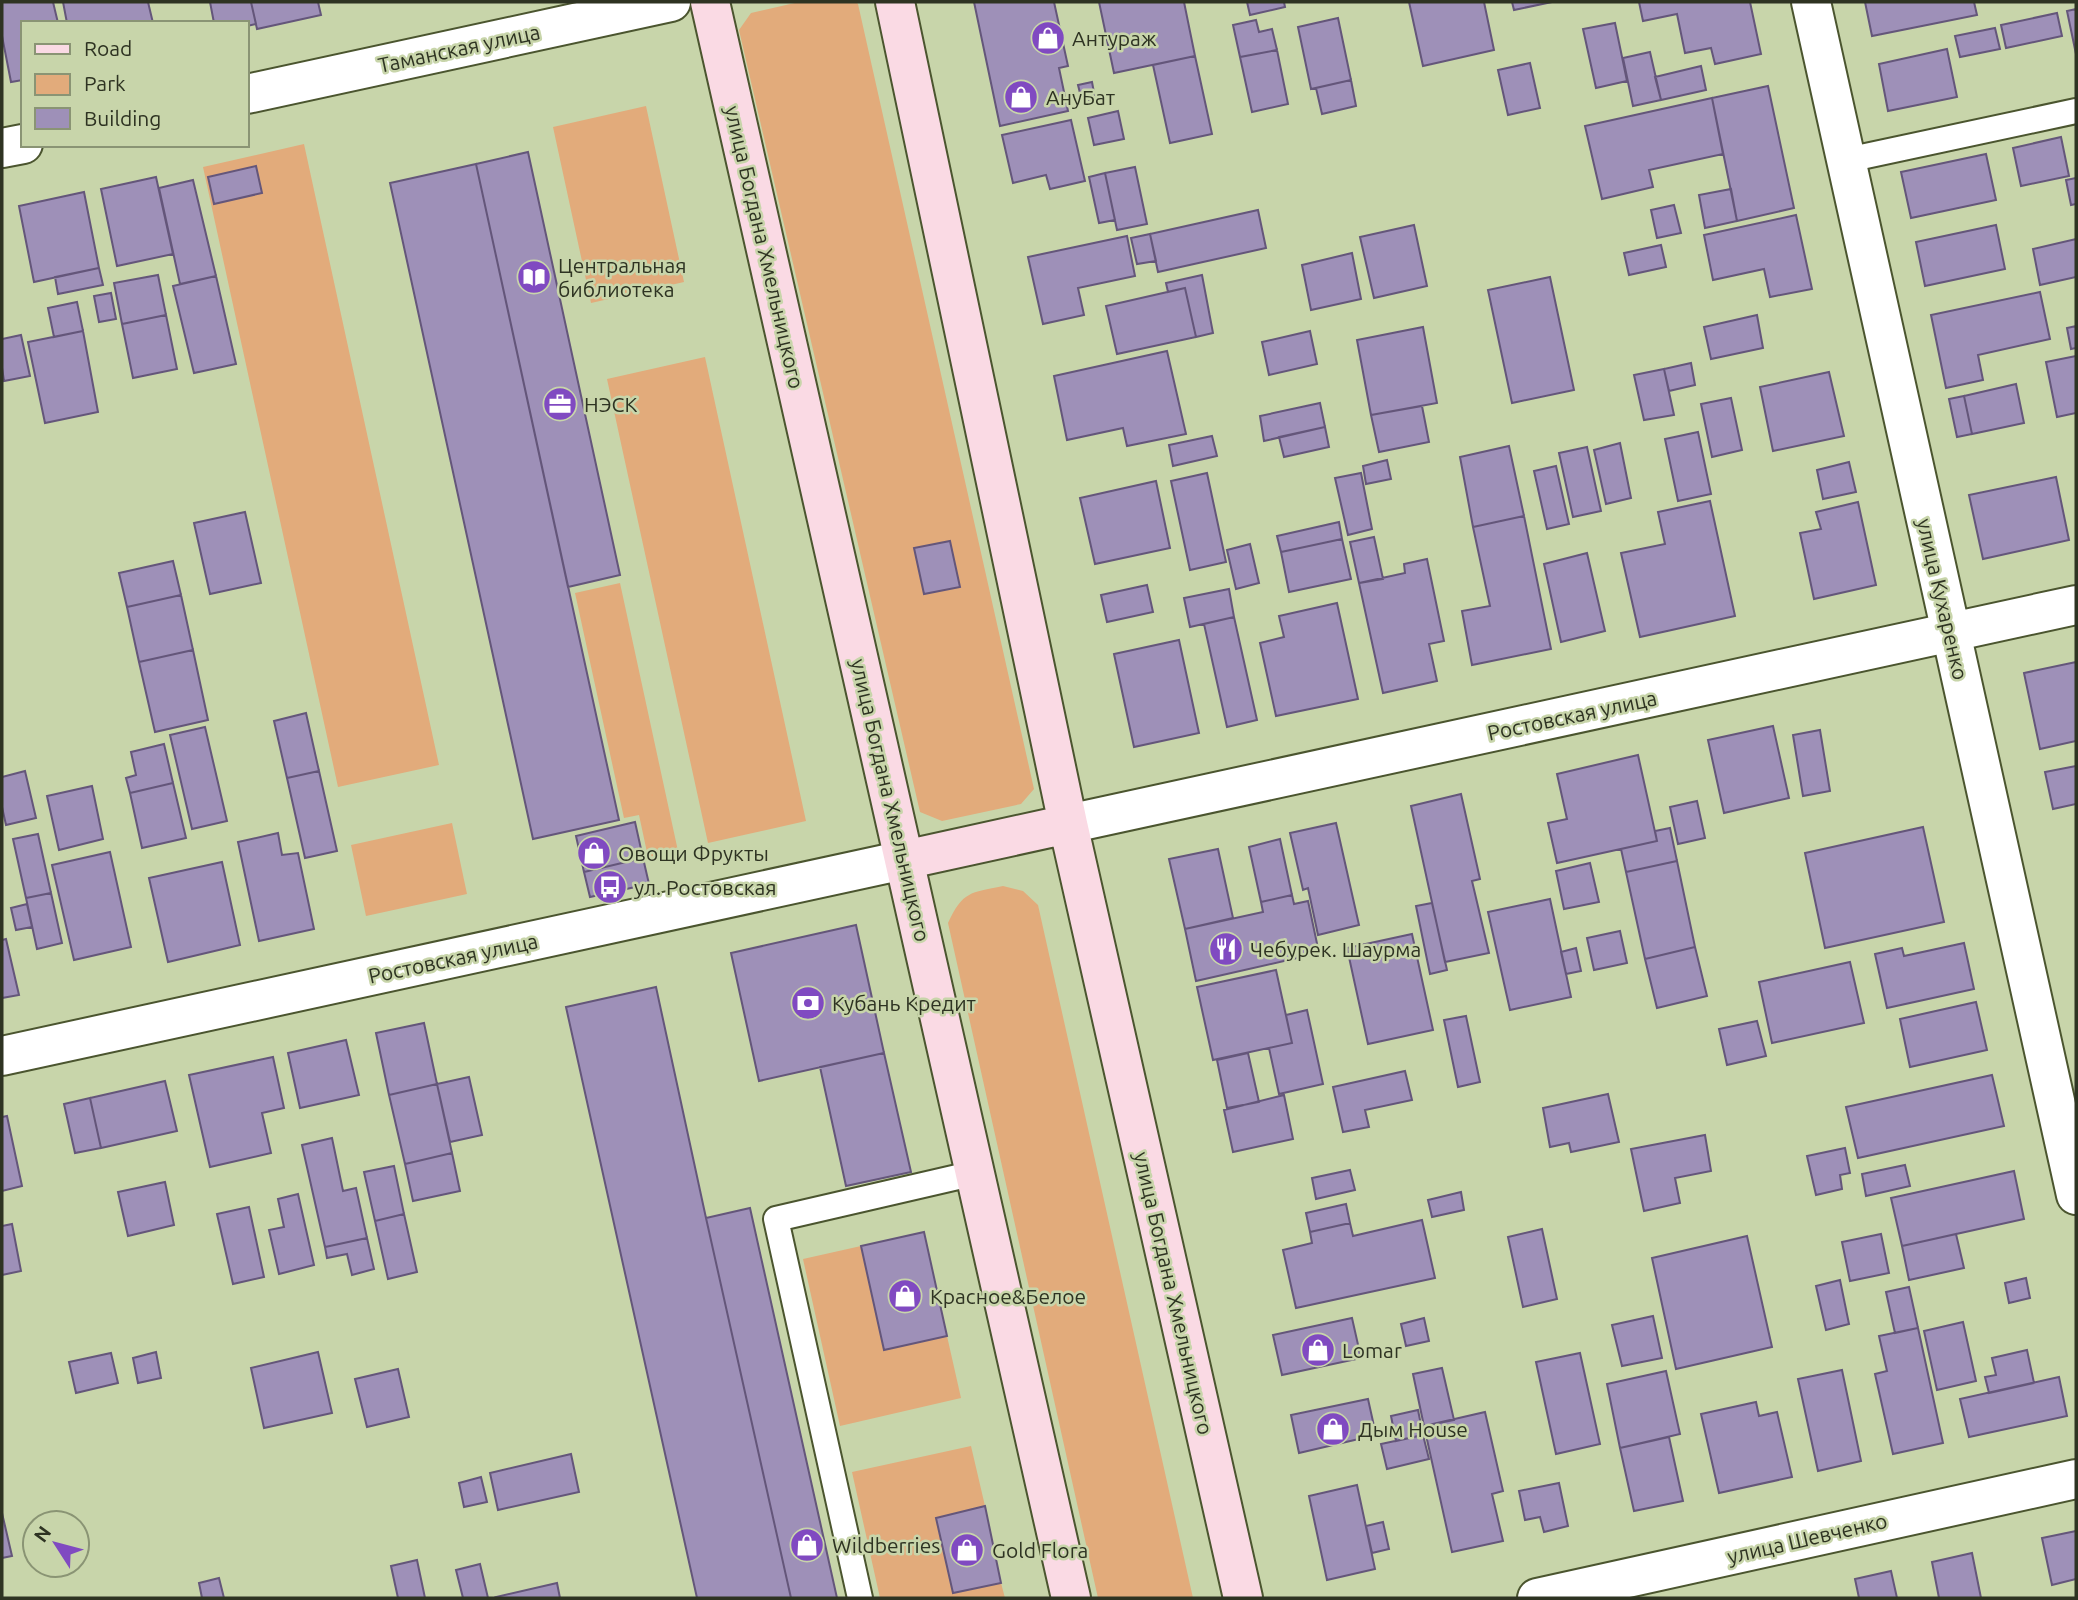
<svg xmlns="http://www.w3.org/2000/svg" width="2078" height="1600" viewBox="0 0 2078 1600" font-family="Ubuntu,sans-serif">
  <style>
    .green { fill: #e2ab7b }
    .building { fill: #9e90b8; stroke: #64567a; stroke-width: 2 }
    .lines { fill: none; stroke-linecap: round; stroke-linejoin: round }
    .service-casing { stroke: #4b552f; stroke-width: 28 }
    .minor-casing { stroke: #4b552f; stroke-width: 42 }
    .tertiary-casing { stroke: #4b552f; stroke-width: 42 }
    .secondary-casing { stroke: #4b552f; stroke-width: 42 }
    .service { stroke: #fff; stroke-width: 24 }
    .minor { stroke: #fff; stroke-width: 38 }
    .tertiary { stroke: #fff; stroke-width: 38 }
    .secondary { stroke: #fadae4; stroke-width: 38 }
    .labels { text-anchor: middle; dominant-baseline: central; stroke-width: 5; stroke-linejoin: round; paint-order: stroke }
    .poi-label { font-size: 21px; fill: #2e3322; stroke: #c8d5aa; text-anchor: start }
    .street-label { font-size: 21px; fill: #2e3322; stroke: #c8d5aa }
  </style>
  <rect width="100%" height="100%" fill="#c8d5aa"/>
  <path class="green" d="M799,2H856L858,4L1034,789L1021,804L942,821L920,812L739,30L751,13Z
    M646,106L684,282L591,303L553,127Z
    M304,144L439,765L338,787L203,167Z
    M705,357L806,821L708,843L607,379Z
    M620,583L678,851L648,857L639,815L624,818L575,593Z
    M452,823L467,894L366,916L351,845Z
    M1003,886L1023,891L1038,905L1193,1598H1098L948,923C963,891 970,893 1003,886Z
    M861,1246L884,1350L947,1336L961,1398L840,1426L803,1259Z
    M971,1446L985,1506L936,1518L953,1593L1001,1583L1005,1598H880L852,1472Z"/>
  <path class="building" d="M2,2H53L58,23H23V80L11,82L2,36Z
    M63,2H148L153,23H67Z
    M210,2H251L256,24L247,26V23H214Z
    M251,2H318L321,15L257,29Z
    M974,2H1054L1068,66L1059,68L1068,111L1000,126Z
    M1099,2H1184L1195,56L1114,73Z
    M1247,2H1284L1285,7L1250,15Z
    M1409,2H1484L1494,50L1423,66Z
    M1512,2H1552L1514,10Z
    M1639,2H1750L1761,54L1715,64L1711,48L1685,53L1677,14L1643,21Z
    M1865,2H1974L1977,15L1872,36Z
    M2076,9V54L2067,11Z
    M2057,13L2062,36L2006,48L2001,25Z
    M1338,18L1351,80L1311,89L1298,27Z
    M1256,20L1259,32L1272,29L1277,50L1240,57L1233,25Z
    M1615,23L1627,81L1596,88L1583,29Z
    M1995,28L2000,49L1960,57L1955,36Z
    M1947,49L1957,97L1888,111L1879,64Z
    M1277,50L1288,104L1252,112L1240,57Z
    M1650,52L1661,100L1633,106L1623,58Z
    M1195,56L1212,134L1170,143L1153,65Z
    M1530,63L1540,108L1508,115L1498,70Z
    M1701,66L1706,90L1661,100L1655,77Z
    M1351,80L1356,106L1322,114L1316,88Z
    M1092,82L1095,98L1082,101L1078,85Z
    M1768,86L1794,208L1737,221L1712,98Z
    M1712,98L1723,154L1649,170L1653,187L1602,199L1585,126Z
    M1118,111L1124,139L1094,145L1088,118Z
    M1071,120L1085,181L1050,189L1046,175L1013,183L1002,135Z
    M2061,137L2069,176L2021,186L2013,148Z
    M528,152L620,575L568,587L476,164Z
    M1986,154L1996,200L1911,218L1901,172Z
    M476,164L619,820L533,839L390,183Z
    M256,166L262,193L214,204L208,177Z
    M1135,167L1147,224L1117,230L1105,173Z
    M1105,173L1115,220L1099,223L1089,177Z
    M156,177L173,254L117,266L101,189Z
    M2076,178V204L2071,205L2066,180Z
    M193,180L216,276L180,284L159,188Z
    M1731,189L1737,221L1705,228L1699,195Z
    M84,192L99,268L34,282L19,206Z
    M1674,205L1681,233L1657,238L1651,210Z
    M1258,210L1266,248L1158,272L1150,234Z
    M1796,215L1812,289L1770,297L1764,269L1713,280L1704,235Z
    M1414,225L1427,286L1374,298L1360,237Z
    M1996,225L2005,269L1925,286L1916,242Z
    M1150,234L1156,261L1137,264L1131,238Z
    M1127,236L1135,276L1078,288L1084,315L1043,324L1028,257Z
    M2076,239V277L2040,285L2033,249Z
    M1661,245L1666,267L1629,275L1624,253Z
    M1352,253L1361,299L1311,310L1302,265Z
    M99,268L103,285L58,294L55,277Z
    M158,275L166,315L122,324L114,283Z
    M1202,275L1213,333L1196,337L1185,288L1168,292L1166,283Z
    M216,276L236,364L194,373L173,286Z
    M1550,277L1574,390L1512,403L1488,290Z
    M1185,288L1196,337L1117,354L1106,306Z
    M2040,292L2050,339L1978,355L1983,380L1946,388L1931,315Z
    M111,293L116,319L99,322L94,296Z
    M77,302L83,331L54,337L48,308Z
    M166,315L177,369L133,378L122,324Z
    M1757,315L1763,348L1711,359L1704,327Z
    M2076,326V348L2071,349L2067,328Z
    M1423,327L1437,403L1371,415L1357,340Z
    M83,331L98,412L45,423L28,342Z
    M1310,331L1317,364L1269,375L1262,342Z
    M21,335L30,376L4,381L2,368V339Z
    M1167,351L1186,434L1127,446L1123,428L1067,440L1054,376Z
    M2076,356V413L2057,417L2046,362Z
    M1691,363L1695,385L1669,391L1664,369Z
    M1664,369L1674,415L1644,420L1634,375Z
    M1829,372L1844,436L1773,451L1760,387Z
    M2016,384L2024,423L1972,434L1964,396Z
    M1964,396L1972,434L1957,437L1949,399Z
    M1731,398L1742,450L1712,457L1701,404Z
    M1320,403L1325,427L1264,441L1260,416Z
    M1422,406L1429,442L1379,452L1371,415Z
    M1325,427L1329,447L1284,457L1279,437Z
    M1698,432L1711,494L1678,501L1665,439Z
    M1212,436L1217,456L1173,466L1169,445Z
    M1620,443L1631,498L1606,504L1594,450Z
    M1509,446L1524,516L1473,527L1460,457Z
    M1587,447L1601,511L1573,517L1559,453Z
    M1387,460L1391,479L1366,484L1363,466Z
    M1849,462L1856,492L1823,499L1817,470Z
    M1556,466L1569,524L1547,529L1534,471Z
    M1207,473L1226,562L1190,570L1171,481Z
    M1361,473L1372,529L1348,535L1335,478Z
    M2056,477L2069,540L1983,559L1969,495Z
    M1156,481L1170,548L1095,564L1080,498Z
    M1710,501L1735,616L1640,637L1621,553L1665,544L1658,512Z
    M1858,502L1876,585L1814,599L1800,533L1821,529L1816,512Z
    M245,512L261,583L210,594L194,523Z
    M1524,516L1551,649L1472,665L1462,611L1490,606L1473,527Z
    M1339,522L1342,539L1281,552L1277,536Z
    M1374,537L1383,579L1359,583L1350,542Z
    M1342,539L1351,579L1289,592L1281,552Z
    M950,541L960,587L924,594L914,548Z
    M1250,544L1259,583L1236,589L1227,550Z
    M1587,553L1605,631L1561,642L1544,564Z
    M1427,559L1444,641L1429,644L1437,681L1383,693L1359,583L1405,573L1404,564Z
    M173,561L181,595L127,607L119,573Z
    M1147,585L1153,612L1107,622L1101,595Z
    M1229,589L1234,617L1190,627L1184,598Z
    M181,595L193,650L139,662L127,607Z
    M1337,603L1358,699L1276,716L1260,643L1284,637L1279,616Z
    M1234,617L1257,720L1227,727L1204,624Z
    M1179,640L1199,733L1134,747L1114,654Z
    M193,650L208,720L155,732L139,662Z
    M2076,662V741L2040,749L2024,673Z
    M306,713L319,771L287,778L274,721Z
    M1773,726L1789,798L1724,813L1708,740Z
    M205,727L227,821L192,829L170,735Z
    M1820,730L1830,791L1803,796L1793,735Z
    M164,744L173,783L130,793L126,778L136,775L131,752Z
    M1638,755L1657,841L1557,863L1548,823L1567,819L1557,774Z
    M2076,766V804L2053,809L2045,772Z
    M25,771L36,818L6,825L2,807V777Z
    M319,771L337,851L305,858L287,778Z
    M173,783L186,838L142,848L130,793Z
    M92,786L103,839L59,850L47,796Z
    M1461,794L1480,879L1472,881L1489,953L1445,962L1411,806Z
    M1697,801L1705,838L1678,844L1670,807Z
    M635,822L643,858L584,872L576,836Z
    M1336,823L1359,925L1318,935L1308,888L1303,890L1290,833Z
    M1923,827L1944,922L1825,948L1805,853Z
    M1670,828L1677,861L1626,872L1621,849L1657,841L1655,831Z
    M278,833L282,855L298,853L314,929L259,941L238,842Z
    M38,834L51,893L26,898L13,839Z
    M1280,839L1292,895L1261,902L1249,847Z
    M1218,849L1233,918L1185,929L1169,859Z
    M110,852L131,947L74,960L52,865Z
    M643,858L649,884L590,897L584,872Z
    M1677,861L1695,947L1645,959L1626,872Z
    M222,862L240,945L168,962L149,878Z
    M1590,863L1599,902L1564,909L1556,871Z
    M51,893L62,943L37,949L26,898Z
    M1292,895L1294,904L1308,901L1319,953L1196,981L1185,929L1263,912L1261,902Z
    M1550,899L1571,997L1510,1010L1488,912Z
    M1432,903L1447,970L1430,974L1416,906Z
    M27,904L32,927L16,930L11,908Z
    M856,925L884,1053L759,1081L731,953Z
    M1620,931L1627,963L1594,970L1587,938Z
    M1412,934L1433,1030L1368,1044L1347,948Z
    M6,939L19,995L2,998V940Z
    M1964,943L1974,989L1887,1008L1875,954L1902,948L1904,956Z
    M1695,947L1707,996L1657,1008L1645,959Z
    M1576,948L1581,971L1566,974L1561,952Z
    M1850,962L1864,1023L1772,1043L1759,982Z
    M1276,970L1292,1043L1213,1060L1197,987Z
    M656,987L706,1218L791,1598H697L566,1007Z
    M1976,1002L1987,1050L1910,1067L1900,1019Z
    M1307,1010L1323,1084L1279,1094L1269,1048L1292,1043L1286,1015Z
    M1466,1016L1480,1082L1458,1087L1444,1020Z
    M1757,1021L1766,1056L1727,1065L1719,1029Z
    M424,1023L437,1084L389,1095L376,1033Z
    M346,1040L359,1095L300,1108L288,1053Z
    M884,1053L911,1172L846,1186L820,1067Z
    M1248,1053L1259,1102L1227,1108L1217,1060Z
    M273,1057L284,1108L262,1113L271,1153L210,1167L189,1075Z
    M1405,1071L1412,1100L1365,1110L1369,1127L1343,1132L1333,1087Z
    M1992,1075L2004,1126L1858,1158L1846,1107Z
    M469,1077L482,1135L450,1142L437,1084Z
    M165,1081L177,1131L101,1148L90,1098Z
    M437,1084L452,1153L405,1164L389,1095Z
    M1608,1094L1619,1142L1571,1152L1569,1143L1550,1147L1543,1108Z
    M1284,1095L1293,1139L1233,1152L1224,1110Z
    M90,1098L101,1148L75,1153L64,1104Z
    M7,1116L22,1186L2,1191V1117Z
    M1705,1135L1711,1171L1675,1178L1680,1203L1644,1211L1631,1149Z
    M332,1138L343,1191L356,1188L367,1238L325,1247L302,1145Z
    M1845,1148L1850,1173L1840,1175L1842,1189L1816,1195L1807,1156Z
    M452,1153L460,1191L413,1201L405,1164Z
    M1905,1165L1910,1186L1866,1196L1862,1174Z
    M394,1166L404,1214L375,1221L364,1172Z
    M1350,1170L1355,1190L1316,1199L1312,1178Z
    M2014,1171L2024,1219L1902,1246L1891,1198Z
    M165,1182L174,1225L128,1236L118,1192Z
    M1461,1192L1464,1210L1432,1217L1428,1200Z
    M298,1194L314,1265L279,1274L269,1230L284,1227L278,1199Z
    M1346,1204L1350,1223L1310,1232L1306,1213Z
    M249,1207L264,1277L233,1284L217,1214Z
    M750,1208L837,1598H791L706,1218Z
    M404,1214L417,1272L388,1279L375,1221Z
    M1422,1220L1435,1278L1296,1308L1283,1250L1312,1243L1310,1232L1350,1223L1353,1236Z
    M12,1224L21,1271L2,1275V1226Z
    M1542,1229L1557,1299L1523,1307L1508,1237Z
    M924,1232L947,1336L884,1350L861,1246Z
    M1881,1234L1889,1273L1850,1281L1842,1242Z
    M1956,1234L1964,1268L1909,1280L1902,1246Z
    M1747,1236L1772,1347L1676,1369L1652,1258Z
    M367,1238L374,1269L352,1275L347,1254L327,1258L325,1247Z
    M2026,1278L2030,1298L2009,1303L2005,1283Z
    M1840,1280L1849,1324L1826,1330L1816,1286Z
    M1909,1287L1918,1328L1895,1333L1886,1292Z
    M1653,1316L1662,1358L1622,1366L1612,1325Z
    M1352,1318L1361,1358L1282,1375L1273,1335Z
    M1424,1318L1429,1341L1406,1346L1401,1324Z
    M1963,1322L1976,1381L1937,1390L1924,1331Z
    M1918,1328L1943,1443L1893,1454L1875,1374L1887,1371L1879,1336Z
    M2027,1350L2034,1383L1989,1393L1985,1377L1996,1375L1992,1358Z
    M156,1352L161,1378L138,1383L133,1358Z
    M318,1352L332,1413L264,1428L251,1368Z
    M111,1353L118,1383L76,1393L69,1362Z
    M1580,1353L1600,1444L1556,1454L1536,1362Z
    M1442,1368L1454,1420L1424,1426L1413,1374Z
    M398,1369L409,1417L367,1427L355,1379Z
    M1842,1370L1861,1461L1818,1471L1798,1379Z
    M1666,1371L1680,1434L1620,1448L1607,1384Z
    M2059,1377L2067,1416L1969,1437L1960,1399Z
    M1368,1399L1376,1435L1299,1453L1291,1415Z
    M1756,1402L1759,1416L1777,1412L1792,1477L1719,1493L1701,1414Z
    M1418,1410L1423,1435L1396,1441L1391,1416Z
    M1485,1412L1503,1491L1492,1494L1503,1541L1452,1552L1424,1426Z
    M1423,1435L1429,1459L1387,1469L1381,1444Z
    M1669,1437L1683,1501L1634,1511L1620,1448Z
    M571,1454L579,1492L498,1510L490,1473Z
    M481,1477L487,1502L464,1507L459,1483Z
    M1559,1483L1568,1526L1544,1532L1540,1517L1525,1520L1519,1491Z
    M1357,1485L1375,1569L1327,1580L1309,1496Z
    M985,1506L1001,1583L953,1593L936,1518Z
    M2,1513L12,1556L2,1558Z
    M1383,1522L1389,1549L1372,1553L1366,1526Z
    M2076,1531V1579L2052,1585L2042,1538Z
    M1972,1553L1981,1598H1939L1932,1562Z
    M417,1560L425,1598H398L391,1566Z
    M480,1564L488,1598H463L456,1570Z
    M1891,1571L1897,1598H1859L1855,1579Z
    M219,1578L224,1598H202L199,1583Z
    M557,1583L560,1598H497L496,1597Z"/>
  <g class="lines">
    <g class="service-casing">
      <path id="service" d="M1847,160L2076,111
        M860,1598L776,1219L975,1173"/>
    </g>
    <g class="minor-casing">
      <path id="minor" d="M1811,2L2076,1195
        M247,94L671,2
        M2,148L23,144
        M1068,824L2076,605
        M1537,1598L2076,1479"/>
    </g>
    <g class="tertiary-casing">
      <path id="tertiary" d="M2,1056L904,860"/>
    </g>
    <g class="secondary-casing">
      <path id="secondary" d="M710,2L1071,1598
        M895,2L1068,824L1243,1598
        M904,860L1068,824"/>
    </g>
    <use href="#service" class="service"/>
    <use href="#minor" class="minor"/>
    <use href="#tertiary" class="tertiary"/>
    <use href="#secondary" class="secondary"/>
  </g>
  <defs>
    <g id="shop-disc" transform="scale(1.75)"><circle r="9.5" fill="#804ac1" stroke="#c8d5aa"/><path d="M-5-2.5h2.3a2.7 3.5 0 0 1 5.4 0H5L5.5 6h-11ZM-1.5-2.5h3a1.5 2.3 0 0 0-3 0Z" fill="#fff"/></g>
    <g id="library-disc" transform="scale(1.75)"><circle r="9.5" fill="#804ac1" stroke="#c8d5aa"/><path d="M-6-4Q-3-5.5-.7-3.5V5Q-3 3-6 4ZM6-4Q3-5.5 .7-3.5V5Q3 3 6 4Z" fill="#fff"/></g>
    <g id="office-disc" transform="scale(1.75)"><circle r="9.5" fill="#804ac1" stroke="#c8d5aa"/><path d="M-6-3h4V-5.5h4V-3h4V5H-6ZM-1-4.5V-3h2v-1.5ZM-6 0V1H6V0Z" fill="#fff"/></g>
    <g id="bus-disc" transform="scale(1.75)"><circle r="9.5" fill="#804ac1" stroke="#c8d5aa"/><path d="M-5-6H5V4H4V6H2V4H-2V6H-4V4H-5ZM-3.5-4V0h7V-4ZM-3.5 1.2v1.5H-2V1.2ZM2 1.2v1.5H3.5V1.2Z" fill="#fff"/></g>
    <g id="restaurant-disc" transform="scale(1.75)"><circle r="9.5" fill="#804ac1" stroke="#c8d5aa"/><path d="M-5-6h1v4h1v-4h1v4h1v-4h1v5L-1.5 .5V6h-2V.5L-5-1ZM5-6V6H3V1.5H1.5Q1.5-4 5-6Z" fill="#fff"/></g>
    <g id="bank-disc" transform="scale(1.75)"><circle r="9.5" fill="#804ac1" stroke="#c8d5aa"/><path d="M-6-4H6V4H-6ZM0-2.3a2.3 2.3 0 1 0 0 4.6a2.3 2.3 0 1 0 0-4.6Z" fill="#fff"/></g>
  </defs>
  <g fill-rule="evenodd">
    <use href="#shop-disc" x="1048" y="38"/>
    <use href="#shop-disc" x="1021" y="97"/>
    <use href="#library-disc" x="534" y="277"/>
    <use href="#office-disc" x="560" y="404"/>
    <use href="#shop-disc" x="594" y="853"/>
    <use href="#bus-disc" x="610" y="887"/>
    <use href="#restaurant-disc" x="1226" y="949"/>
    <use href="#bank-disc" x="808" y="1003"/>
    <use href="#shop-disc" x="905" y="1296"/>
    <use href="#shop-disc" x="1318" y="1350"/>
    <use href="#shop-disc" x="1333" y="1429"/>
    <use href="#shop-disc" x="807" y="1545"/>
    <use href="#shop-disc" x="967" y="1550"/>
  </g>
  <g class="labels">
    <g class="poi-label">
      <text x="1072" y="38">Антураж</text>
      <text x="1046" y="97">АнуБат</text>
      <text x="558" y="265">Центральная<tspan x="558" dy="24">библиотека</tspan></text>
      <text x="584" y="404">НЭСК</text>
      <text x="618" y="853">Овощи Фрукты</text>
      <text x="634" y="887">ул. Ростовская</text>
      <text x="1250" y="949">Чебурек. Шаурма</text>
      <text x="832" y="1003">Кубань Кредит</text>
      <text x="930" y="1296">Красное&amp;Белое</text>
      <text x="1342" y="1350">Lomar</text>
      <text x="1358" y="1429">Дым House</text>
      <text x="832" y="1545">Wildberries</text>
      <text x="992" y="1550">Gold Flora</text>
    </g>
    <g class="street-label">
      <text transform="translate(459 48) rotate(-12)">Таманская улица</text>
      <text transform="translate(765 247) rotate(77)">улица Богдана Хмельницкого</text>
      <text transform="translate(1943 599) rotate(77)">улица Кухаренко</text>
      <text transform="translate(1572 715) rotate(-12)">Ростовская улица</text>
      <text transform="translate(891 800) rotate(77)">улица Богдана Хмельницкого</text>
      <text transform="translate(453 958) rotate(-12)">Ростовская улица</text>
      <text transform="translate(1174 1293) rotate(77)">улица Богдана Хмельницкого</text>
      <text transform="translate(1807 1538) rotate(-13)">улица Шевченко</text>
    </g>
  </g>
  <rect width="2078" height="1600" fill="none" stroke="#2e3322" stroke-width="7"/>
  <rect x="21" y="21" width="228" height="126" fill="#c8d5aa" stroke="#8a9474" stroke-width="2"/>
  <rect x="35" y="44" width="35" height="10" fill="#fadae4" stroke="#8a9474" stroke-width="2"/>
  <text x="84" y="56" font-size="21" fill="#2e3322">Road</text>
  <rect x="35" y="74" width="35" height="21" fill="#e2ab7b" stroke="#8a9474" stroke-width="2"/>
  <text x="84" y="91" font-size="21" fill="#2e3322">Park</text>
  <rect x="35" y="108" width="35" height="21" fill="#9e90b8" stroke="#8a9474" stroke-width="2"/>
  <text x="84" y="126" font-size="21" fill="#2e3322">Building</text>
  <g transform="translate(56 1544) rotate(306)"><circle r="33" fill="#c8d5aa" stroke="#8a9474" stroke-width="2"/>
  <path d="M0-5L12 26L0 18L-12 26Z" fill="#804ac1"/>
  <text y="-10" font-size="19" font-weight="bold" text-anchor="middle" fill="#2e3322">N</text>
  </g>
</svg>
